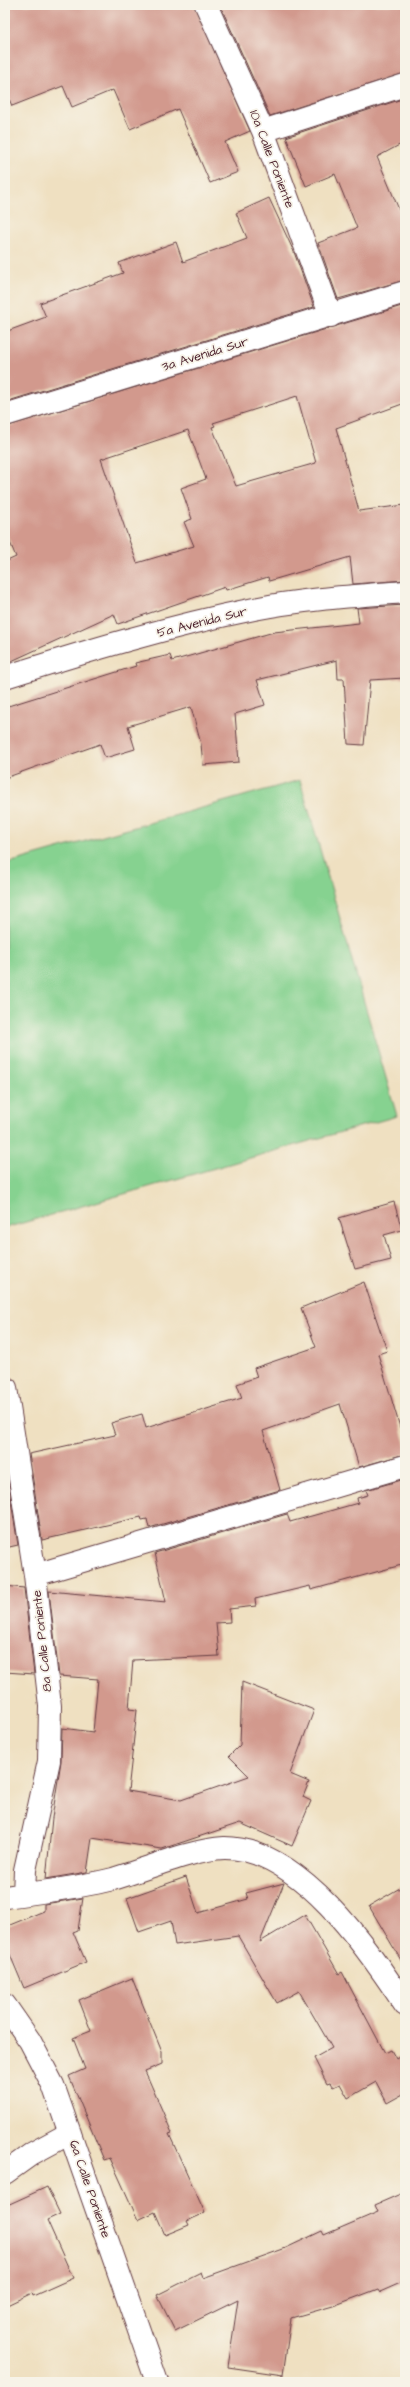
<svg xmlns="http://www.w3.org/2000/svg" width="410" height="2387" viewBox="0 0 410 2387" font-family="'Architects Daughter',sans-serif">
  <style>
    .green { fill: #86d290; stroke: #68785e }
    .building { fill: #d2998d; fill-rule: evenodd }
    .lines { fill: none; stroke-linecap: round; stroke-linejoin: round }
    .minor-casing { stroke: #633c42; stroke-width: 24 }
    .minor { stroke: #fff; stroke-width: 22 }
    .labels { text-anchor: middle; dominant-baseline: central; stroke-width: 3.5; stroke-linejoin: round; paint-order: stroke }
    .street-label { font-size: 13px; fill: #4a1f2b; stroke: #f7f3e8 }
  </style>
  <rect width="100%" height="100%" fill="#f7f3e8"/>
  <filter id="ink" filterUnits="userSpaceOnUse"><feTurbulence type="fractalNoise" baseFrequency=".025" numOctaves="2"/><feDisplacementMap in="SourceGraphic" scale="8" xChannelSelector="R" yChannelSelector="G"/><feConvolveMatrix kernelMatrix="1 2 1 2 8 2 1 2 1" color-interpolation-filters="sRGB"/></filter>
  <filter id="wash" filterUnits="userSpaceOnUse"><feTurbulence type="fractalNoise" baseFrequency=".012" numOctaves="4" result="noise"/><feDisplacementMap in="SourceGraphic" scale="16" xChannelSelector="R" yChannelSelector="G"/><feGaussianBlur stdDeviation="0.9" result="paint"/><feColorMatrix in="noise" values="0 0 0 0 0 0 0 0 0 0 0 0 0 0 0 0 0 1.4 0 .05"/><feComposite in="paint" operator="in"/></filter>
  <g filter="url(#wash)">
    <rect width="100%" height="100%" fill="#efe0c1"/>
    <path class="green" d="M300,780L397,1116L5,1228V864Z"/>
    <g id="blocks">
      <path class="building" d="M5,5H194L250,131L225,142L238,172L210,183L178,109L130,129L113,90L72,107L63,86L12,106L5,89Z
        M220,5H405V73L270,116Z
        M405,98V142L377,157L405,224V280L338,299L318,243L357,228L335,174L306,186L286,137Z
        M269,198L294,252L314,307L5,402V332L46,317L40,303L123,273L119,263L176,242L183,262L247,238L236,213Z
        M405,305V403L336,428L359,511L405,505V580L353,584L350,557L269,581L268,577L226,590L225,587L118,624L114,614L5,664V562L16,557L5,530V427ZM297,396L316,463L236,486L212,427L215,426L213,423ZM188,430L206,479L181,488L192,519L184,522L194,546L137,563L101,459Z
        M405,605V678L370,680L364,745L348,744L344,679H338L337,660L257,680L265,705L235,714L239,762L203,765L201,744L191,707L128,726L135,749L105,758L100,744L5,778V707L136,666L135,663L170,655L172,661L274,632L359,623L357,608Z
        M394,1202L402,1230L384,1235L391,1260L355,1269L339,1218Z
        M364,1282L387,1351L378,1354L405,1444V1454L359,1467L340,1404L263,1431L280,1490L149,1528L147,1519L142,1520L141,1517L42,1540L29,1454L115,1435L111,1423L142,1414L146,1428L242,1398L237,1384L257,1377L254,1368L316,1347L301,1308Z
        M5,1463L18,1545L5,1548Z
        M405,1479V1564L311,1590L310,1586L255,1599L256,1606L229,1609L230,1622L216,1623L219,1656L133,1660L129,1709L137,1710L128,1791L181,1800L249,1776L229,1756L240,1745L242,1682L314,1710L290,1774L309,1782L303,1797L311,1801L292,1846L240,1823L162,1849L92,1838L87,1872L46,1879L52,1818L61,1761L62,1728L93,1732L98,1679L59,1676L49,1591L166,1602L155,1553L287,1514L290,1522L358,1503L357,1498L368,1495L366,1490Z
        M5,1586L24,1588L34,1674L5,1672Z
        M186,1877L198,1913L248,1899L246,1893L284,1883L260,1942L305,1915L339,1974L342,1972L385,2053L391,2050L396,2059L405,2053V2093L387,2103L376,2082L348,2098L340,2084L333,2087L330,2083L327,2084L314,2058L332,2048L299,1991L277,2003L238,1936L175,1945L171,1921L139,1932L127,1898Z
        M405,1885V1967L369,1906Z
        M83,1898L78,1930L73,1932L86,1962L24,1988L5,1943V1927L44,1911V1904Z
        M132,1978L162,2052V2064L145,2071L172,2133L169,2134L205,2213L187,2221L189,2225L165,2235L155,2212L138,2220L110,2158L104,2160L69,2076L85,2069L73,2038L91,2031L79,2000Z
        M47,2187L60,2214L47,2220L73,2278L33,2296L32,2293L5,2306V2206Z
        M405,2192V2281L380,2292L378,2289L333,2306L291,2318L283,2375L228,2367L238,2300L175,2331L157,2295L201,2273L203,2278L286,2248L322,2231L324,2235L378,2212L375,2205Z"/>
    </g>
  </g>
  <g filter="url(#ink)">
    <use href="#blocks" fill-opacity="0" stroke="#633c42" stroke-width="1"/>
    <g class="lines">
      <g class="minor-casing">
        <path id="minor" d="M206,5L263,131L331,316
          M263,131L405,85
          M5,415L405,292
          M5,677C87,651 170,626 254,609C304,599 355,596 405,592
          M6,1388L35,1575L50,1706L49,1761L25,1870L24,1894
          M35,1575L405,1466
          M5,1897C40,1892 78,1888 113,1879C144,1870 193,1849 224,1848C299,1847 368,1949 405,2005
          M5,2005L30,2041L53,2085L157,2382
          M5,2173L33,2153L70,2133"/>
      </g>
      <use href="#minor" class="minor"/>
    </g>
  </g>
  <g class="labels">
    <g class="street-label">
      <text transform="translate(272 159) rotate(69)">10a Calle Poniente</text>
      <text transform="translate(205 354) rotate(-17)">3a Avenida Sur</text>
      <text transform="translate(202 622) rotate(-14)">5a Avenida Sur</text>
      <text transform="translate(42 1641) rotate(-96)">8a Calle Poniente</text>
      <text transform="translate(90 2189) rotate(71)">6a Calle Poniente</text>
    </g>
  </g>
  <rect width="410" height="2387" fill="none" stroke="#f7f3e8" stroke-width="20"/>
</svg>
